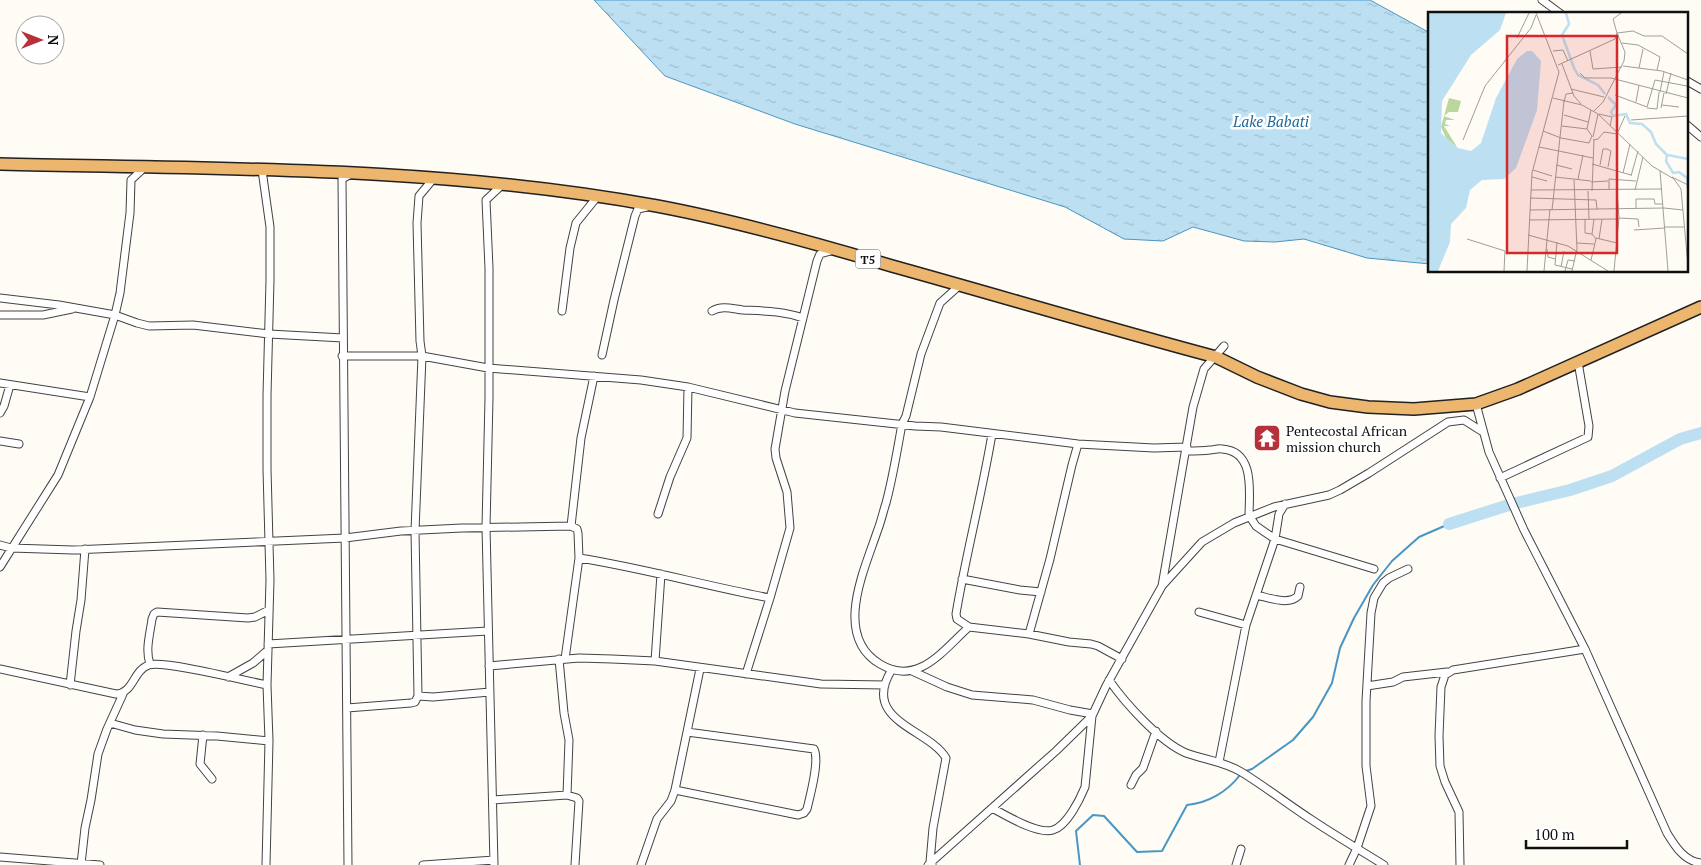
<svg xmlns="http://www.w3.org/2000/svg" width="1701" height="865" viewBox="0 0 1701 865" font-family="'PT Serif',serif">
  <style>
    .water { fill: url(#water-ripples); stroke: #4996c4 }
    .lines { fill: none; stroke-linecap: round; stroke-linejoin: round }
    .stream { stroke: #4996c4; stroke-width: 2 }
    .river { stroke: #bce0f2; stroke-width: 12 }
    .minor-casing { stroke: #434343; stroke-width: 9 }
    .trunk-casing { stroke: #212121; stroke-width: 14 }
    .minor { stroke: #fff; stroke-width: 7 }
    .trunk { stroke: #ecb66e; stroke-width: 11 }
    .labels { text-anchor: middle; dominant-baseline: central; stroke-width: 5; stroke-linejoin: round; paint-order: stroke }
    .shield { fill: #fff; stroke: #585858; stroke-width: 1 }
    .shield-label { font-size: 12px; font-weight: bold; fill: #101010 }
    .poi-label { font-size: 14px; fill: #101010; stroke: #fff; text-anchor: start }
    .water-label { font-size: 15px; font-style: italic; fill: #21699a; stroke: #fff }
    .inset-river { fill: none; stroke: #bce0f2; stroke-width: 2.5 }
    .inset-road { fill: none; stroke: #9f9e99; stroke-width: 1 }
    .view { fill: #d62828; fill-opacity: 0.15; stroke: #d62828; stroke-width: 2.5 }
    .inset-edge { fill: none; stroke: #101010; stroke-width: 2.5 }
  </style>
  <defs>
    <pattern id="water-ripples" width="26" height="14" patternUnits="userSpaceOnUse" patternTransform="scale(1.25)"><rect width="26" height="14" fill="#bce0f2"/><path d="M2 4q2-2 4 0t4 0M15 11q2-2 4 0t4 0" fill="none" stroke="#a1bfce"/></pattern>
  </defs>
  <rect width="100%" height="100%" fill="#fefcf4"/>
  <path class="water" d="M594,0H1370L1430,33V264L1367,258L1304,239L1275,242L1244,241L1193,227L1163,241L1124,239L1065,207L795,124L665,76Z"/>
  <g class="lines">
    <path class="stream" d="M1246,771L1252,769L1293,740L1313,717L1332,683L1340,648L1354,618L1373,585L1392,561L1419,537L1449,524
      M1080,865L1076,831L1093,815L1104,816L1137,852L1162,851L1187,805C1208,803 1227,792 1240,775"/>
    <path class="river" d="M1449,524L1512,504L1570,490L1612,476L1680,439L1701,433"/>
    <g class="minor-casing">
      <path id="minor" d="M1542,0L1561,14
        M1687,81L1701,89
        M1687,125L1701,137
        M262,170L270,227V280L267,395V469L270,580L267,685L269,741L266,865
        M960,285L940,303L921,354L906,416L902,424C897,451 893,477 886,503C883,512 881,522 877,532C864,571 833,636 880,664C918,687 943,650 969,627L1029,634L1069,642L1091,644L1098,646L1122,659
        M0,298L59,305L115,315L137,323L149,326L193,325L269,334L343,338
        M562,311L570,248L576,223L597,197
        M712,311C722,305 733,309 743,310C764,311 783,311 803,318
        M0,315H43L72,309
        M602,355L614,300L635,216L638,209L647,207
        M342,356H422L488,368L641,380L688,387L795,413L915,426L941,427L1078,444L1154,448L1187,447
        M0,383L90,397
        M1476,404L1489,452L1524,530L1585,649L1667,833C1675,846 1684,861 1701,863
        M0,413L4,406L10,385
        M0,441L19,444
        M1186,451C1194,451 1202,451 1210,450C1214,450 1218,448 1222,449C1256,451 1249,494 1249,517
        M1500,478L1588,437L1589,426L1578,362
        M658,514L670,477L687,438L688,387
        M1250,517L1256,526L1275,539L1374,569
        M571,526L581,438L594,376
        M0,545L11,548L73,550L345,538L401,531L462,528L571,526L577,529L578,533L579,558L565,659
        M579,558C643,568 706,586 770,598
        M0,567L58,475L90,397L115,315L120,293L130,213L131,180L145,167
        M962,579L1020,590L1041,592
        M1162,586L1202,542L1234,523L1274,507L1329,495L1340,490L1369,473L1448,422L1464,420L1483,432
        M1256,595C1267,597 1288,606 1298,596L1300,587
        M1199,612L1246,625
        M969,627L957,619L956,614C966,554 982,494 992,434
        M1029,634L1050,559L1072,465L1078,444
        M268,644L488,631
        M559,659L564,713L569,740L567,795
        M655,661L661,574
        M150,664C145,650 150,634 152,619L154,614L157,612L248,618L255,617L269,610
        M489,666L579,658L612,659L655,661L821,684L885,685
        M0,669L116,694C134,693 133,670 149,665C164,660 246,681 267,685
        M891,671C861,721 929,729 946,758L933,828L930,862L932,864
        M912,671L947,687L972,695L1033,700L1070,710L1093,714
        M746,674L770,598L790,528L787,492L776,458L775,449L785,391L817,261L820,254L834,250
        M228,677L253,663L268,650
        M1109,680C1125,703 1160,742 1186,753C1205,760 1226,762 1243,773C1267,788 1289,805 1312,820C1336,836 1360,850 1384,865
        M70,685L76,631L81,600L85,549
        M1367,686L1393,682L1403,677L1447,672
        M418,696L433,697L490,692
        M347,708L411,703L415,702L418,696L415,531L422,356L420,341L417,223L419,196L434,178
        M110,723L135,730L163,734L217,736L269,741
        M203,735L200,764L212,779
        M1219,762L1246,625L1275,539L1279,514L1285,504
        M1131,785L1136,775L1143,768L1156,731
        M675,790L798,815L804,813L807,809C810,796 820,761 814,749L687,732
        M493,800L567,795L577,798L579,801L575,865
        M992,808C1005,815 1038,835 1053,830C1067,826 1080,799 1085,787L1092,716
        M0,857L100,865
        M81,864L85,828L91,800L98,754L107,729L123,694
        M348,865L342,179L351,174
        M423,865L494,860
        M494,865L486,527L489,398V268L486,200L502,185
        M641,865L657,819L671,801L675,790L700,669
        M928,865L1056,751L1092,716L1106,686L1162,586L1193,407L1204,369L1224,346
        M1236,865L1241,849
        M1349,865L1357,848L1371,806L1366,766V701L1371,613L1374,598L1383,583L1389,578L1408,569
        M1460,865L1459,812L1445,782L1440,766L1439,736L1441,687L1445,675L1453,670L1585,649"/>
    </g>
    <g class="trunk-casing">
      <path id="trunk" d="M0,164C219,169 440,166 657,206C737,221 815,243 892,266C1000,296 1107,328 1216,357L1257,377L1301,394L1330,402L1368,407L1414,409L1476,404L1518,389L1701,307"/>
    </g>
    <use href="#minor" class="minor"/>
    <use href="#trunk" class="trunk"/>
  </g>
  <defs>
    <g id="temple-square" transform="scale(1.4375)"><rect x="-9" y="-9" width="18" height="18" rx="4" fill="#b7313b" stroke="#fff"/><path d="M0-6L5-2H3V0L6.5 2.5H4V6H1.5V3h-3V6H-4V2.5H-6.5L-3 0V-2H-5Z" fill="#fff"/></g>
  </defs>
  <g fill-rule="evenodd">
    <use href="#temple-square" x="1267" y="438"/>
  </g>
  <g class="labels">
    <rect class="shield" x="855.5" y="249.5" width="25" height="19" rx="4"/>
    <g class="shield-label">
      <text x="868" y="259">T5</text>
    </g>
    <g class="poi-label">
      <text x="1286" y="430">Pentecostal African<tspan x="1286" dy="16">mission church</tspan></text>
    </g>
    <g class="water-label">
      <text x="1271" y="121">Lake Babati</text>
    </g>
  </g>
  <g transform="translate(1428 12)">
    <rect width="260" height="260" fill="#fefcf4"/>
    <path d="M21,86L33,89L30,100H21L16,104L27,108H18L17,112L22,114H16L29,135L19,128L13,115Z" fill="#bad7a0"/>
    <path d="M0,1H78L72,18L43,43L14,89L13,121L30,136L43,139L53,131L68,86L89,47L99,39H104L113,49L109,98L88,156L76,167L54,168L42,178L38,196L23,212L22,230L10,259H0Z" fill="#bce0f2"/>
    <path class="inset-river" d="M138,1L141,12L134,23L146,56M146,56L150,63L170,73L177,82M180,85L188,93L183,100L185,104L198,102L202,111L214,112L223,120L228,132L239,143L238,149L245,161L251,160L259,166L260,177M240,143L260,147"/>
    <path class="inset-road" d="M89,26L101,1M194,31L210,33L232,45L229,58M125,39L135,38L140,49M162,39L165,57L194,55M134,52L146,84L153,92M130,53L187,27L189,21L185,7L193,1M195,54L234,59L260,68M211,56L215,37M152,61L157,66H183L260,86M143,77L176,85M232,80L236,60M238,82L243,61M187,83L219,95L227,68L259,74L260,78M125,86L154,93L170,102L224,154L246,167L253,177L260,254M136,90L138,82L145,81M208,90L211,73M234,93L251,95M219,96L229,97L231,80M233,96L236,81M166,99L175,90L196,49L197,40L189,21L205,19L216,24H234L260,42M171,102L184,105L182,114M136,103L160,110M203,108L260,104M134,114L159,117M115,119L133,126L161,131L164,124L159,117L163,98M165,125L170,102M35,128L57,74L103,16L108,3M165,128L170,127L176,120L189,122L197,104M111,135L165,146M164,152L203,163M128,153L144,157M172,153L175,137H179L183,139L180,155M105,158L124,164M232,159L240,259M195,161L202,132M203,164L210,139M104,165L119,169M127,165L163,169M244,165L260,173M150,167L155,143M163,170L180,169M103,178L234,177M181,178V167L208,169M207,178L215,145M160,179L161,207M164,179L166,128M102,186L168,188L169,197M236,196L255,198M208,197V187H226L227,192H235M102,198L236,196M124,198L136,89M191,206L210,207L211,215M157,207V221L164,222M101,208L191,207M237,215H256M206,218L237,216M100,223L140,234L180,259M168,226L189,231M39,227L77,239L76,259M171,227L174,207M129,230L127,253L144,257M149,231L166,232M119,237L120,245L127,247M163,248L168,227L164,222L166,207M133,255L136,239M99,259L104,161L131,60L108,1M116,259L122,197M137,259L140,248L147,249M144,259L149,237L146,168M186,259L191,206L189,178"/>
    <path class="view" d="M79,24H189V241H79Z"/>
    <rect width="260" height="260" class="inset-edge"/>
  </g>
  <g transform="translate(40 40) rotate(90)"><circle r="24" fill="#ffffff" stroke="#9f9f9f"/>
  <path d="M0-4L9 19L0 12L-9 19Z" fill="#b7313b"/>
  <text y="-8" font-size="14" font-weight="bold" text-anchor="middle" fill="#101010">N</text>
  </g>
  <path d="M1526 840v8h101v-8" fill="none" stroke="#101010" stroke-width="2.5"/>
  <text x="1534" y="840" font-size="15" fill="#101010" stroke="#ffffff" stroke-width="4" paint-order="stroke">100 m</text>
</svg>
